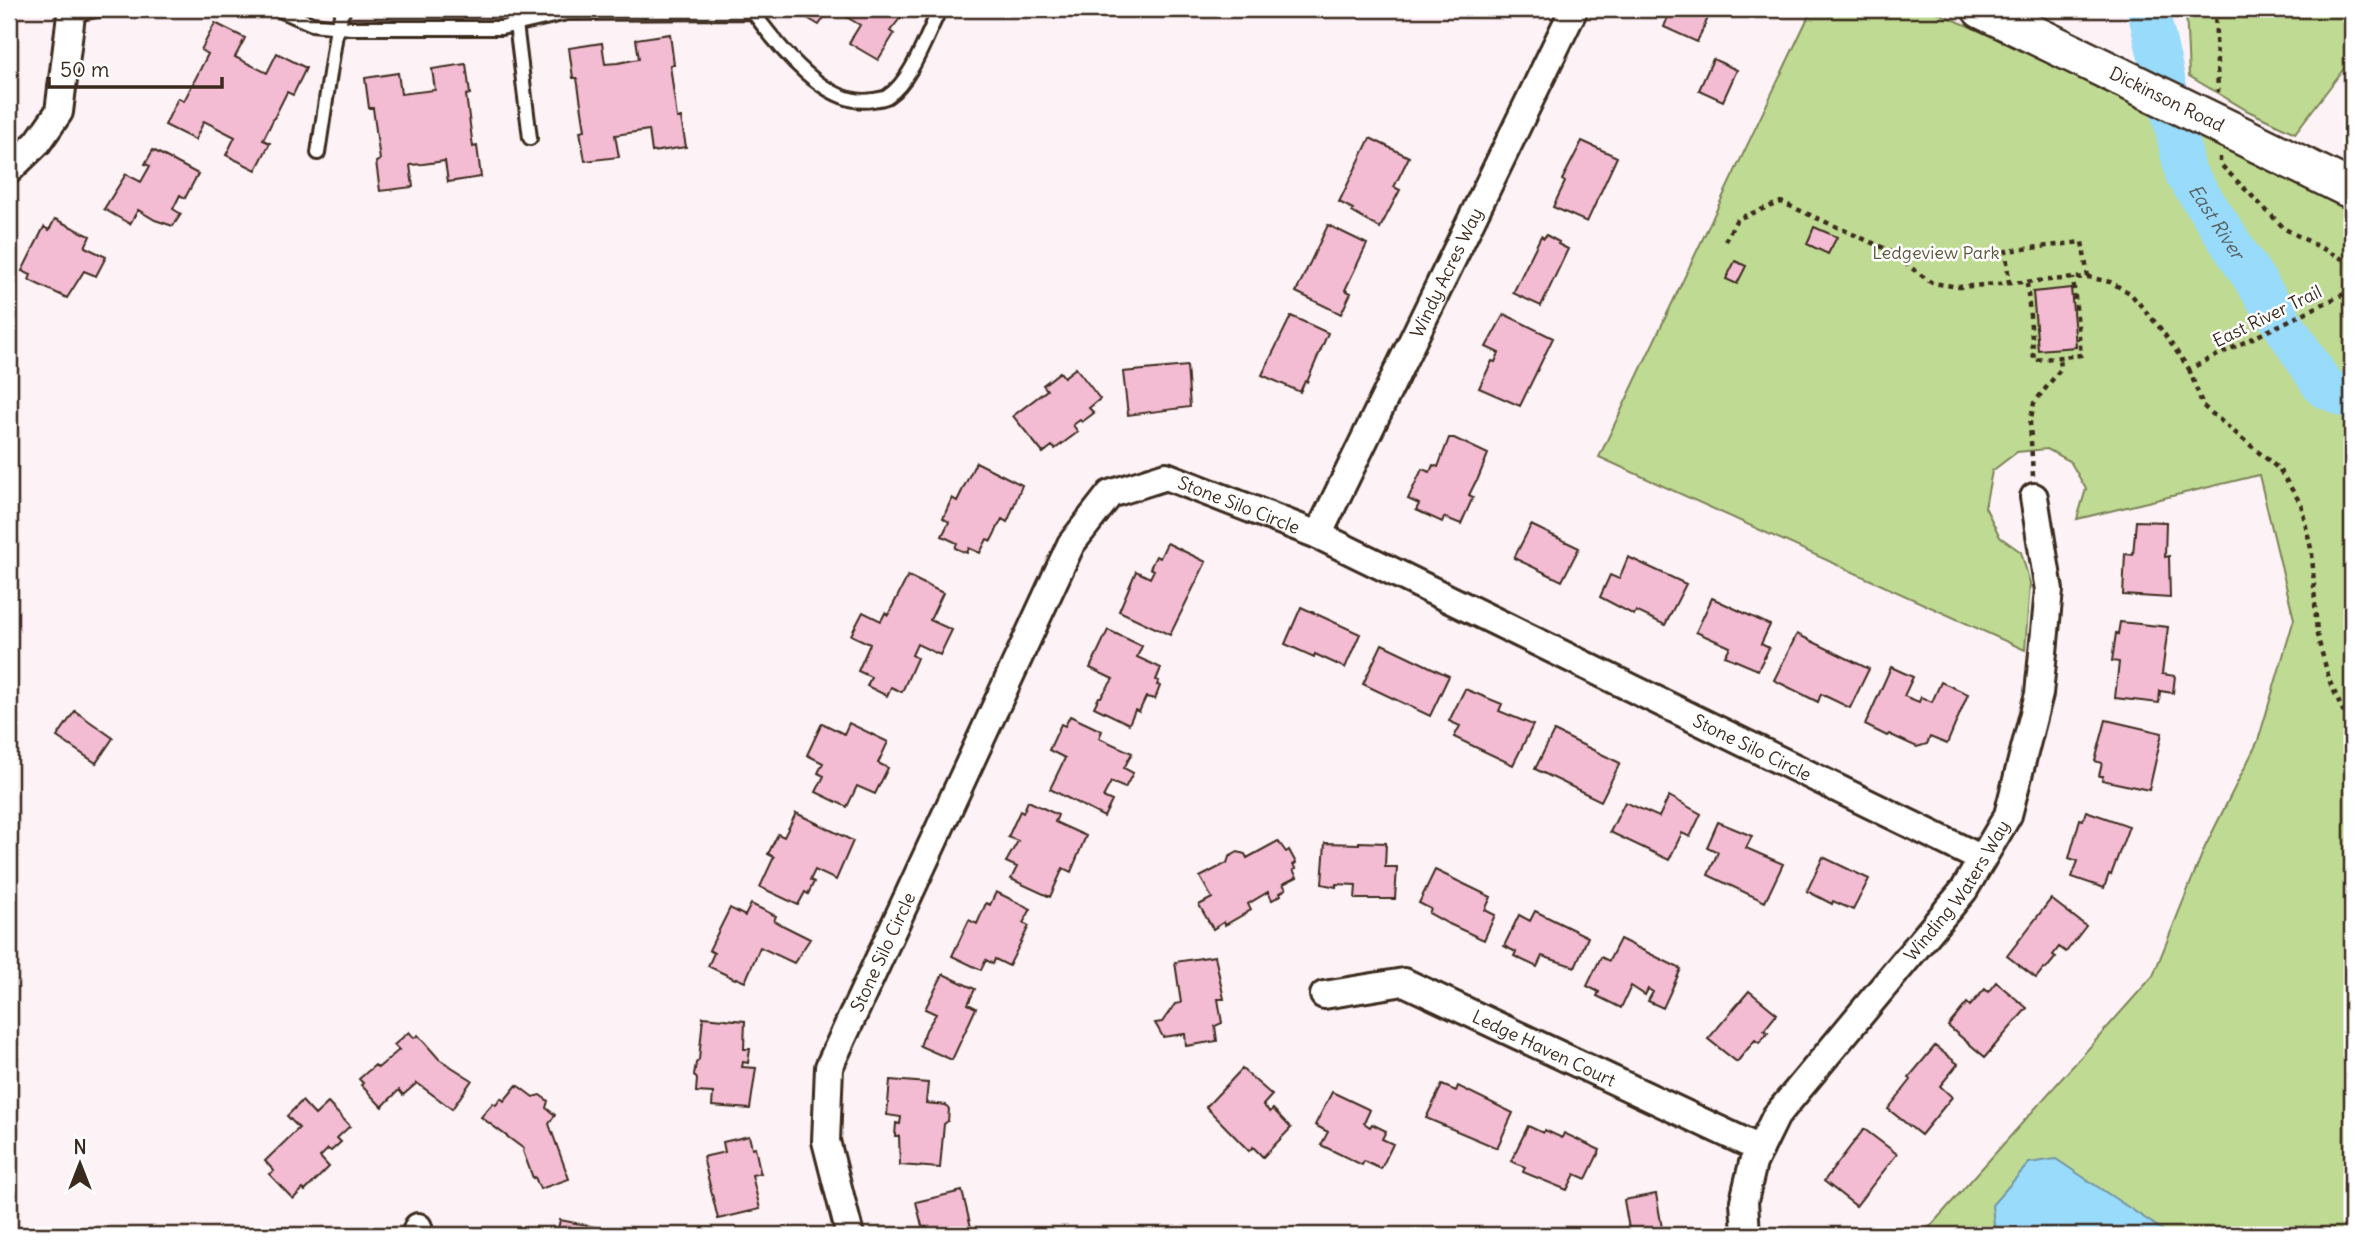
<svg xmlns="http://www.w3.org/2000/svg" width="2361" height="1244" viewBox="0 0 2361 1244" font-family="Delius,sans-serif">
  <style>
    .green { fill: #bfdb93; stroke: #7d8258; stroke-width: 2 }
    .water { fill: #98dbfa; stroke: #7394a2; stroke-width: 2 }
    .lines { fill: none; stroke-linecap: round; stroke-linejoin: round }
    .stream { stroke: #7394a2; stroke-width: 7 }
    .river { stroke: #98dbfa; stroke-width: 42 }
    .building { fill: #f4bcd2; stroke: #3b2a1e; stroke-width: 2 }
    .lane-casing { stroke: #3b2a1e; stroke-width: 18 }
    .street-casing { stroke: #3b2a1e; stroke-width: 32 }
    .secondary-casing { stroke: #3b2a1e; stroke-width: 42 }
    .path { stroke: #3b2a1e; stroke-width: 4.5; stroke-dasharray: 5 5; stroke-linecap: butt }
    .lane { stroke: #fff; stroke-width: 12 }
    .street { stroke: #fff; stroke-width: 26 }
    .secondary { stroke: #fff; stroke-width: 37 }
    .secondary-bridge-casing { stroke: #3b2a1e; stroke-width: 42; stroke-linecap: butt }
    .secondary-bridge { stroke: #fff; stroke-width: 37 }
    .labels { text-anchor: middle; dominant-baseline: central; stroke-width: 5; stroke-linejoin: round; paint-order: stroke }
    .street-label { font-size: 18px; fill: #3b2a1e; stroke: #fff }
    .park-label { font-size: 18px; fill: #5c563b; stroke: #fff }
    .water-label { font-size: 19px; font-style: italic; fill: #575f60; stroke: #fff }
  </style>
  <rect width="100%" height="100%" fill="#fdf2f6"/>
  <filter id="ink" filterUnits="userSpaceOnUse"><feTurbulence type="fractalNoise" baseFrequency=".0143" numOctaves="2"/><feDisplacementMap in="SourceGraphic" scale="14" xChannelSelector="R" yChannelSelector="G"/><feConvolveMatrix kernelMatrix="1 2 1 2 8 2 1 2 1" color-interpolation-filters="sRGB"/></filter>
  <g filter="url(#ink)">
    <path class="green" d="M1812,9H1930L2192,126L2352,209V1235H1929L1927,1230L2153,976L2205,847L2258,741L2294,619L2259,475L2077,519L2086,489L2070,461L2047,449L2017,452L1992,471L1985,507L2000,537L2021,552L2030,583L2025,650L1599,457Z
      M2186,9H2352V58L2295,133L2248,111L2189,76Z"/>
    <path class="water" d="M2056,1159L2170,1235H1995L1992,1205L2029,1163Z"/>
    <g class="lines">
      <path class="stream" d="M2324,387L2352,385"/>
      <path class="river" id="s1" d="M2148,9L2186,174L2324,387L2352,399"/>
    </g>
    <path class="building" d="M792,9H830L819,25Z
      M833,9H903L905,12L890,31L894,34L878,60L849,43L860,25Z
      M1657,9H1712L1697,42L1664,27L1669,14Z
      M215,23L245,38L235,57L267,73L277,53L306,68L293,95L287,92L263,140L270,143L256,170L226,155L235,137L204,121L195,140L165,125L178,98L184,101L208,54L201,50Z
      M670,34L674,65H670L677,118H681L686,147L652,152L649,130L615,135L619,157L585,161L580,131L585,130L577,78H573L569,48L602,43L605,64L618,63L639,59L636,39Z
      M1713,59L1737,70L1723,101L1699,90Z
      M466,64L470,94L466,95L473,147L477,146L481,177L448,182L445,161L423,164L410,165L413,187L380,191L376,162L380,160L373,108H369L365,78L398,73L401,94L435,90L432,69Z
      M1370,138L1409,157L1394,187L1400,190L1380,228L1352,212L1353,209L1339,202Z
      M1582,141L1617,157L1587,222L1553,207L1565,182L1562,180Z
      M153,150L198,174L185,198L180,195L173,209L181,214L173,226L155,220L138,210L130,224L104,209L126,174L141,182L150,166L145,164Z
      M55,219L90,236L85,247L106,257L96,276L84,271L67,298L29,280L31,275L22,271L44,227L49,230Z
      M1328,225L1367,244L1345,290L1351,293L1341,314L1296,292Z
      M1814,227L1837,237L1828,254L1807,244Z
      M1546,235L1559,242L1558,244L1568,249L1541,306L1513,293L1541,236L1544,238Z
      M1735,261L1746,266L1737,284L1726,279Z
      M2071,288L2076,347L2038,350L2033,292Z
      M1504,314L1553,338L1520,406L1479,388L1492,361L1495,362L1499,353L1486,347Z
      M1291,316L1328,333L1307,382L1305,381L1300,392L1262,375Z
      M1187,366L1190,407L1128,415L1123,372Z
      M1076,368L1100,399L1089,408L1094,413L1082,422L1080,420L1073,425L1078,432L1055,449L1052,446L1043,453L1013,416L1047,390L1043,385L1060,372L1064,377Z
      M1449,438H1454L1488,454L1477,481H1476L1469,495L1473,497L1461,524L1444,517L1442,522L1416,510L1419,504L1408,499L1422,469L1430,472L1433,465L1438,467Z
      M976,462L1022,485L1009,518L1007,522L1002,519L991,541L987,539L980,553L969,548L967,553L955,548L957,543L942,536L949,522L943,518L952,498L957,501Z
      M2136,521L2166,522L2165,557L2169,556L2170,598L2123,595L2125,554L2133,555Z
      M1531,525L1579,548L1562,581L1514,558Z
      M1167,543L1206,562L1170,635L1119,611L1136,571L1150,578L1154,570L1150,568L1156,556L1160,558Z
      M1628,557L1686,584L1665,625L1636,611L1634,615L1600,597L1610,575L1619,579Z
      M908,576L943,593L930,620L952,630L940,655L917,644L912,655L917,658L902,692L891,687L887,696L867,686L871,677L858,671L870,644L851,635L863,612L881,621L885,613L888,615Z
      M1712,598L1770,625L1761,644L1769,648L1758,670L1725,656L1730,647L1696,632Z
      M1301,607L1360,634L1345,668L1315,654L1314,657L1285,644Z
      M2120,622L2168,627L2162,674L2175,676L2173,693L2160,691L2159,703L2115,698L2119,662L2112,661L2116,633L2118,634Z
      M1108,630L1142,646L1137,657L1161,668L1156,680L1159,681L1157,685L1160,686L1155,699L1146,697L1139,712L1135,710L1129,724L1094,707L1099,697H1101L1113,679L1090,668Z
      M1797,634L1869,669L1850,708L1821,694L1818,702L1774,680Z
      M1382,644L1449,676L1430,716L1363,684Z
      M1891,667L1913,677L1904,696L1919,702L1921,697L1932,702L1941,682L1968,694L1947,744L1930,737L1927,744L1917,747L1889,734L1887,736L1865,725Z
      M1465,689L1502,704L1499,711L1533,725L1513,765L1454,737L1460,726L1449,721Z
      M75,711L113,738L96,763L57,737Z
      M1070,716L1102,731L1099,738L1132,753L1124,768L1133,773L1125,788L1111,782L1103,797L1112,801L1104,817L1050,789L1065,758L1049,750L1061,724L1065,726Z
      M2106,720L2162,733L2149,790L2102,780L2103,776H2099L2102,763L2095,761Z
      M822,723L844,734L849,723L888,742L878,763L888,768L875,794L857,786L847,807L816,792L824,776L818,773L823,763L807,755Z
      M1554,731L1620,763L1601,801L1535,769Z
      M1669,796L1701,814L1690,837L1682,833L1669,860L1610,832L1625,802L1659,817Z
      M1028,801L1058,815L1055,822L1086,836L1071,872L1063,868L1050,897L1011,879L1017,867L1006,862L1018,841L1008,837L1020,811L1023,813Z
      M2086,811L2129,826L2111,875L2109,874L2104,888L2072,877L2078,861L2069,858L2080,819L2083,820Z
      M796,813L853,841L836,880L815,870L810,880L814,882L808,894L805,892L798,905L760,887L774,857L768,854L778,834L784,837Z
      M1718,822L1752,836L1746,848L1783,864L1765,902L1708,875L1718,852L1707,847Z
      M1278,841L1286,852L1289,850L1296,863L1293,865L1296,869L1293,870L1297,877L1283,884L1286,889L1280,893L1281,895L1272,900L1268,892L1248,904L1251,910L1225,925L1224,922L1213,929L1199,905L1212,898L1200,877L1227,863L1229,857L1238,852L1245,854L1247,858Z
      M1359,842L1386,843L1385,867H1397L1395,899H1355L1356,885L1336,884V887L1322,884L1325,843L1359,844Z
      M1823,857L1869,879L1853,910L1833,901L1832,904L1807,891Z
      M1435,870L1491,897L1485,910L1495,915L1484,940L1447,923L1429,913L1431,909L1419,903Z
      M996,892L1031,909L1023,923L1029,926L1009,966L995,959L993,964L986,960L981,970L952,956L969,920L977,924L986,903L990,905Z
      M2051,899L2086,926L2066,952L2059,947L2053,955L2056,957L2046,969L2044,968L2036,978L2007,956Z
      M751,904L776,916L774,921L810,939L794,963L760,947L745,982L736,978L735,979L708,966L714,953L709,950L730,908L745,916Z
      M1535,911L1588,937L1575,967L1542,956L1537,967L1514,956L1516,952L1504,946L1519,915L1530,921Z
      M1620,939L1681,969L1663,1008L1648,1001L1653,992L1648,989L1645,995L1631,986L1621,1008L1597,996L1599,992L1587,986L1601,957L1609,961Z
      M1215,956L1224,999H1218L1222,1023L1215,1026L1217,1041L1186,1046L1185,1034L1163,1037L1155,1023L1162,1022L1175,1004L1181,1003L1175,962Z
      M943,974L975,989L968,1004L976,1008L952,1060L920,1046L926,1030L936,1014L925,1009Z
      M1996,982L2027,1008L1985,1057L1948,1026L1967,1003L1970,1006L1985,989L1988,992Z
      M1749,991L1777,1014L1764,1030L1768,1033L1759,1043L1755,1040L1737,1062L1708,1039Z
      M703,1017L745,1021L744,1049H750L748,1063L743,1062L742,1067L756,1068L750,1109L712,1106L713,1093L696,1092L697,1079L694,1075L696,1063L699,1060Z
      M409,1032L414,1038L418,1035L439,1059L472,1080L452,1109L417,1083L403,1095L399,1090L382,1107L361,1085L363,1083L359,1079L375,1065L378,1068L399,1050L394,1045Z
      M1935,1046L1958,1064L1940,1086L1952,1097L1921,1135L1888,1109L1911,1080L1909,1077Z
      M1242,1069L1272,1095L1263,1105L1270,1112L1273,1109L1291,1128L1263,1157L1253,1147L1249,1151L1206,1107Z
      M890,1080L928,1083L926,1103L946,1105L949,1109L948,1121L944,1124L940,1168L900,1165L899,1136H895L896,1123L900,1124L901,1117L887,1115Z
      M517,1085L533,1097L540,1095L548,1101L546,1108L555,1115L549,1124L569,1179L540,1189L535,1177L533,1178L523,1151L524,1149L481,1117L493,1103L496,1105L501,1098L504,1101Z
      M1442,1085L1456,1091L1458,1086L1513,1113L1497,1148L1426,1118Z
      M1332,1092L1370,1110L1364,1123L1370,1127L1372,1124L1386,1131L1382,1139L1393,1144L1381,1169L1364,1161L1362,1165L1321,1145L1328,1132L1315,1125Z
      M302,1101L315,1115L328,1103L350,1126L337,1138L341,1142L331,1151L328,1149L320,1157L329,1167L305,1191L303,1189L293,1199L269,1174L274,1171L265,1161L299,1128L287,1116Z
      M1528,1126L1543,1133L1545,1130L1562,1138L1564,1133L1600,1150L1586,1179L1575,1174L1567,1190L1523,1172L1525,1167L1511,1161Z
      M1864,1129L1897,1154L1856,1206L1824,1181Z
      M749,1136L752,1148L755,1147L760,1171L761,1173L752,1175L760,1209L718,1219L703,1157L725,1152L723,1142Z
      M962,1191L973,1235H918L924,1234L916,1202Z
      M1656,1194L1662,1228L1669,1227L1670,1235H1630L1624,1200Z
      M560,1220L601,1228L600,1235H553V1232L557,1233Z
      M1830,1229L1877,1235H1829Z
      M773,1231L774,1235H752Z"/>
    <g class="lines">
      <g class="lane-casing">
        <path id="lane" d="M277,9L312,24L351,28H501L567,13L753,12
          M753,9V12C777,45 827,109 873,100C878,99 884,99 888,96C912,80 927,34 940,9
          M72,13L71,15L103,9
          M516,24L530,138
          M318,153L337,27L344,9"/>
      </g>
      <g class="street-casing">
        <g id="street">
          <path d="M9,170L38,142L59,112L71,15"/>
          <path id="s2" d="M1318,535L1574,9"/>
          <path id="s3" d="M1324,995L1404,982L1760,1149"/>
          <path d="M415,1235L418,1227"/>
          <path id="s4" d="M850,1235L826,1141L829,1067L1071,544L1110,494L1166,476L1318,535L1982,859"/>
          <path id="s5" d="M1746,1235L1744,1201L1753,1163L1776,1116L1964,890L2008,815L2039,694L2049,590L2034,497"/>
        </g>
      </g>
      <g class="secondary-casing">
        <path id="secondary" d="M1981,9L2121,77
          M2230,130L2352,190"/>
      </g>
      <path class="path" d="M2215,9L2218,92
        M2220,157V164L2285,229L2352,264
        M1725,241L1737,219L1781,202L1884,248L1932,283L1959,287L2088,277L2110,282L2130,293L2160,328L2189,369L2350,291L2352,285
        M2027,283L2034,360L2081,355L2073,278
        M2009,284L2006,251L2082,242L2088,277
        M2189,369L2203,406L2279,469L2301,504L2312,553L2317,635L2330,682L2352,731
        M2033,476L2030,423L2034,403L2060,370L2059,357"/>
      <use href="#lane" class="lane"/>
      <use href="#street" class="street"/>
      <use href="#secondary" class="secondary"/>
      <g class="secondary-bridge-casing">
        <path id="secondary-bridge" d="M2121,77L2230,130"/>
      </g>
      <use href="#secondary-bridge" class="secondary-bridge"/>
    </g>
  </g>
  <g class="labels">
    <g class="street-label">
      <text transform="translate(2167 99) rotate(26)">Dickinson Road</text>
      <text stroke="none"><textPath href="#s2" startOffset="292">Windy Acres Way</textPath></text>
      <text transform="translate(2267 316) rotate(-26)">East River Trail</text>
      <text stroke="none"><textPath href="#s4" startOffset="948">Stone Silo Circle</textPath></text>
      <text stroke="none"><textPath href="#s4" startOffset="1516">Stone Silo Circle</textPath></text>
      <text stroke="none"><textPath href="#s5" startOffset="415">Winding Waters Way</textPath></text>
      <text stroke="none"><textPath href="#s4" startOffset="298">Stone Silo Circle</textPath></text>
      <text stroke="none"><textPath href="#s3" startOffset="236">Ledge Haven Court</textPath></text>
    </g>
    <g class="park-label">
      <text x="1936" y="252">Ledgeview Park</text>
    </g>
    <g class="water-label">
      <text stroke="none"><textPath href="#s1" startOffset="226">East River</textPath></text>
    </g>
  </g>
  <rect width="2361" height="1244" fill="none" stroke="#fff" stroke-width="35"/>
  <rect x="18" y="18" width="2326" height="1209" fill="none" stroke="#3b2a1e" stroke-width="2.5" filter="url(#ink)"/>
  <g transform="translate(80 1164)" stroke="#ffffff" stroke-width="5" paint-order="stroke">
  <path d="M0-5L12 26L0 18L-12 26Z" fill="#3b2a1e"/>
  <text y="-10" font-size="19" font-weight="bold" text-anchor="middle" fill="#3b2a1e">N</text>
  </g>
  <path d="M49 77v10h173v-10" fill="none" stroke="#3b2a1e" stroke-width="3.5"/>
  <text x="60" y="77" font-size="21" fill="#3b2a1e" stroke="#ffffff" stroke-width="5" paint-order="stroke">50 m</text>
</svg>
